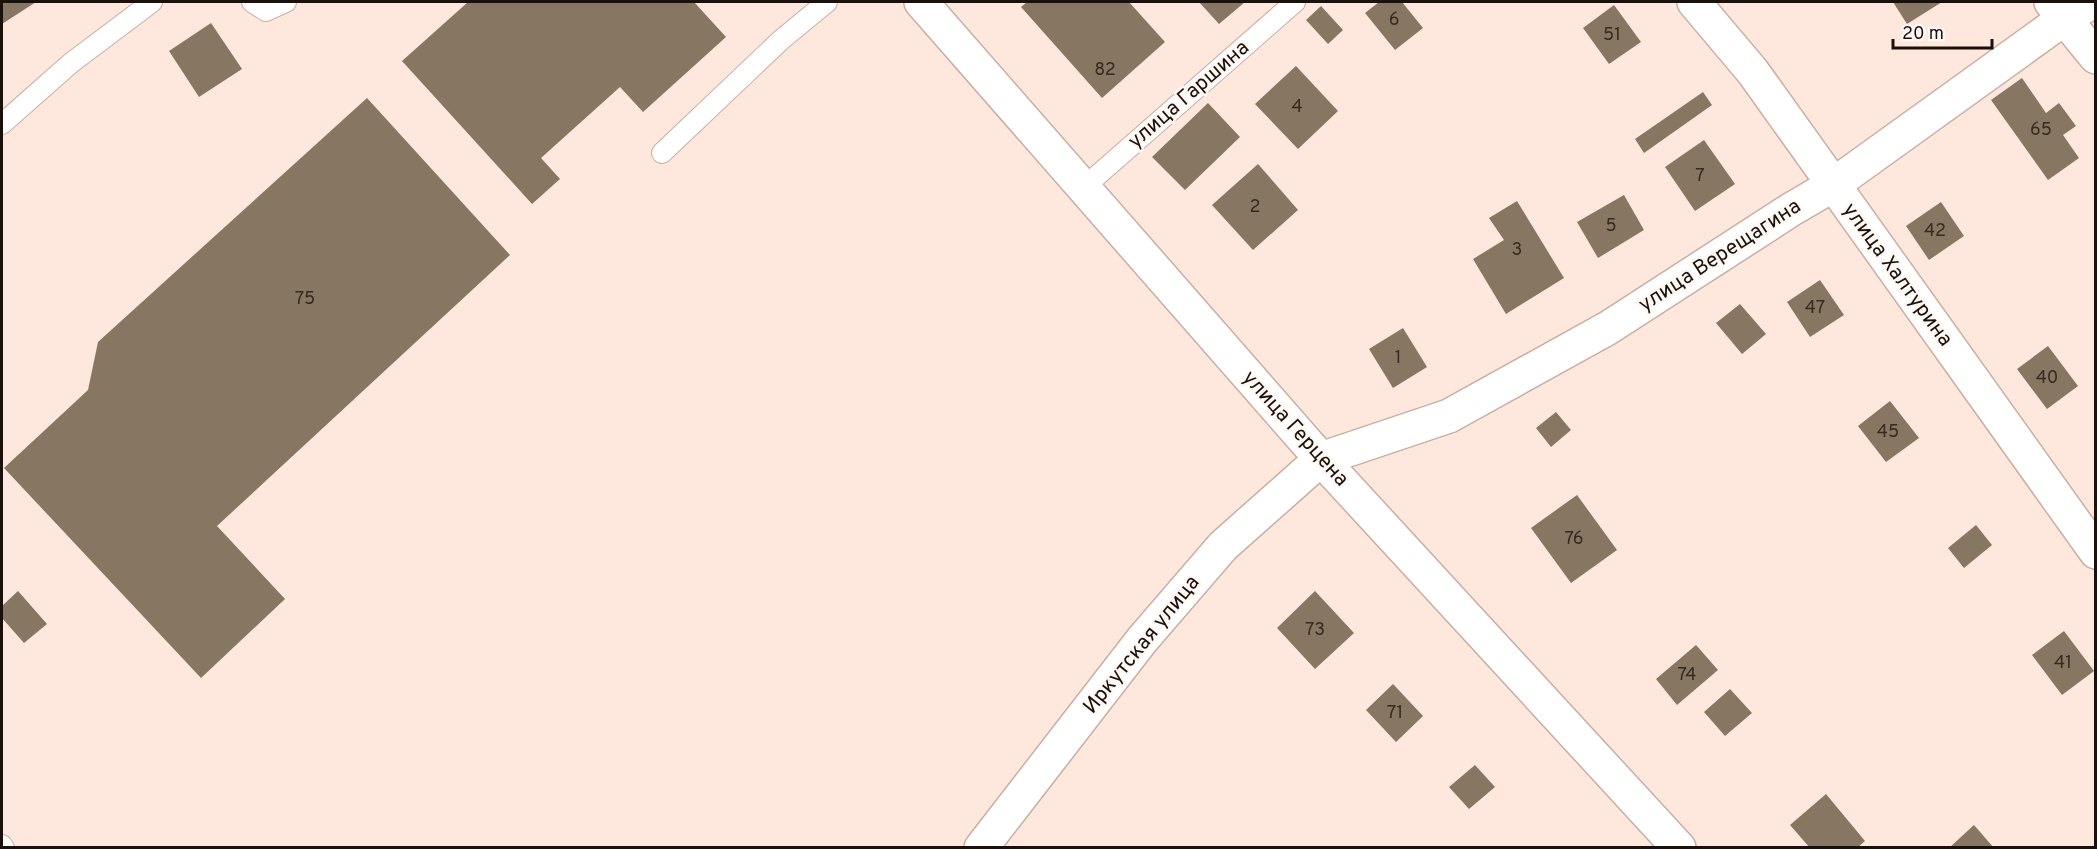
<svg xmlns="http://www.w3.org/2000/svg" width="2097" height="849" viewBox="0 0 2097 849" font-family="Overpass,sans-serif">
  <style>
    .building { fill: #877661 }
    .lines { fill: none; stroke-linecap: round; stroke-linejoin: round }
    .service-casing { stroke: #caaea1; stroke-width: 22 }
    .minor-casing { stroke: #caaea1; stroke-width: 36 }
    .service { stroke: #fff; stroke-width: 20 }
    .minor { stroke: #fff; stroke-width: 33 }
    .labels { text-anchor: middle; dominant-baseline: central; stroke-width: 5; stroke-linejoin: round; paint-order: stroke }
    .number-label { font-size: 18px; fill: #362a21 }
    .street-label { font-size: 21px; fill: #1b110c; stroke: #fef8f5 }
  </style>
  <rect width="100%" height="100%" fill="#fee7dc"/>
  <path class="building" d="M2,2H36L2,24Z
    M468,2H694L726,37L643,112L620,87L541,158L560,179L532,204L402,61Z
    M1027,2H1129L1165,42L1102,98L1021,7Z
    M1199,2H1245L1219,24Z
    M1379,2H1402L1423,28L1395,50L1365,13Z
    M1893,2H1942L1907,24Z
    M1614,5L1641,42L1609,64L1583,28Z
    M1321,6L1343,30L1328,44L1306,20Z
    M211,23L242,69L199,97L169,51Z
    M1296,66L1338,111L1298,149L1255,104Z
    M2022,78L2046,113L2059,103L2076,126L2063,135L2079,158L2048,180L1991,100Z
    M1703,92L1712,105L1644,153L1635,139Z
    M367,98L510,255L217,526L285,599L201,678L4,468L88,390L98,342Z
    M1208,103L1240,137L1185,190L1152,157Z
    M1704,140L1735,184L1695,211L1665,167Z
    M1258,164L1298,210L1253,250L1212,205Z
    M1624,195L1644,230L1598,258L1577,222Z
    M1517,201L1564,278L1506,314L1473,259L1504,240L1489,218Z
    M1941,202L1964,236L1929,260L1906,226Z
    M1820,280L1844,315L1810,337L1787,302Z
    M1740,304L1766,334L1742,354L1716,323Z
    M1403,328L1427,367L1393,388L1369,349Z
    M2048,346L2078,386L2047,409L2017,369Z
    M1890,401L1919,438L1886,462L1858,426Z
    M1556,412L1571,430L1551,447L1536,428Z
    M1577,495L1617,550L1571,583L1531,528Z
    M1976,525L1992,545L1964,568L1948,548Z
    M18,591L47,624L24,643L2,618V606Z
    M1315,591L1354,633L1315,669L1277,628Z
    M2064,631L2094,671L2062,695L2032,655Z
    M1696,645L1718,670L1677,705L1656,679Z
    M1393,684L1423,716L1396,742L1366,710Z
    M1730,689L1752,713L1725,736L1704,712Z
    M1475,765L1495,787L1469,809L1449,787Z
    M1826,794L1865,841L1857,848H1810L1790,825Z
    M1974,825L1994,848H1949Z"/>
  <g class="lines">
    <g class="service-casing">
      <path id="service" d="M252,2L266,11L286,2
        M2,124L71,63L152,2
        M662,153L781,40L827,2
        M1083,188L1295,2
        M2,845L4,848"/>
    </g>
    <g class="minor-casing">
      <path id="minor" d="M921,2L1321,459L1679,848
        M1694,2L1753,72L2096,552
        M2051,2L2096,57
        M981,848L1142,640L1223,546L1321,459L1449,416L1608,328L1792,209L1833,185L2065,18L2092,2"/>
    </g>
    <use href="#service" class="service"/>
    <use href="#minor" class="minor"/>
  </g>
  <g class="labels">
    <g class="number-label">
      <text x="1394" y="20">6</text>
      <text x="1612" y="35">51</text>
      <text x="1105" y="70">82</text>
      <text x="1297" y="107">4</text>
      <text x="2041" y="130">65</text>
      <text x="1700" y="176">7</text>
      <text x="1255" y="207">2</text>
      <text x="1611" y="226">5</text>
      <text x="1935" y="231">42</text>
      <text x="1517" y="250">3</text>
      <text x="305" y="299">75</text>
      <text x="1815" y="308">47</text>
      <text x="1398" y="358">1</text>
      <text x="2047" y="378">40</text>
      <text x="1888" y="432">45</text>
      <text x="1574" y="539">76</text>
      <text x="1315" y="630">73</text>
      <text x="2063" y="663">41</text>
      <text x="1687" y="675">74</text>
      <text x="1395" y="713">71</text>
    </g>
    <g class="street-label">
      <text transform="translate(1189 95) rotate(-41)">улица Гаршина</text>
      <text transform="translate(1720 256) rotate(-33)">улица Верещагина</text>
      <text transform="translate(1897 275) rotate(54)">улица Халтурина</text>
      <text transform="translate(1295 429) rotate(48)">улица Герцена</text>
      <text transform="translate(1142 645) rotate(-51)">Иркутская улица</text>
    </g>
  </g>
  <rect width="2097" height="849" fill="none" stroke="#1b110c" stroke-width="6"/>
  <path d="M1893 39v9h99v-9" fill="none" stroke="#1b110c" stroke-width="3"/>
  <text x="1902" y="39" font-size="18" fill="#1b110c" stroke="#fef8f5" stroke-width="4.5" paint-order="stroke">20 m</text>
</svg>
